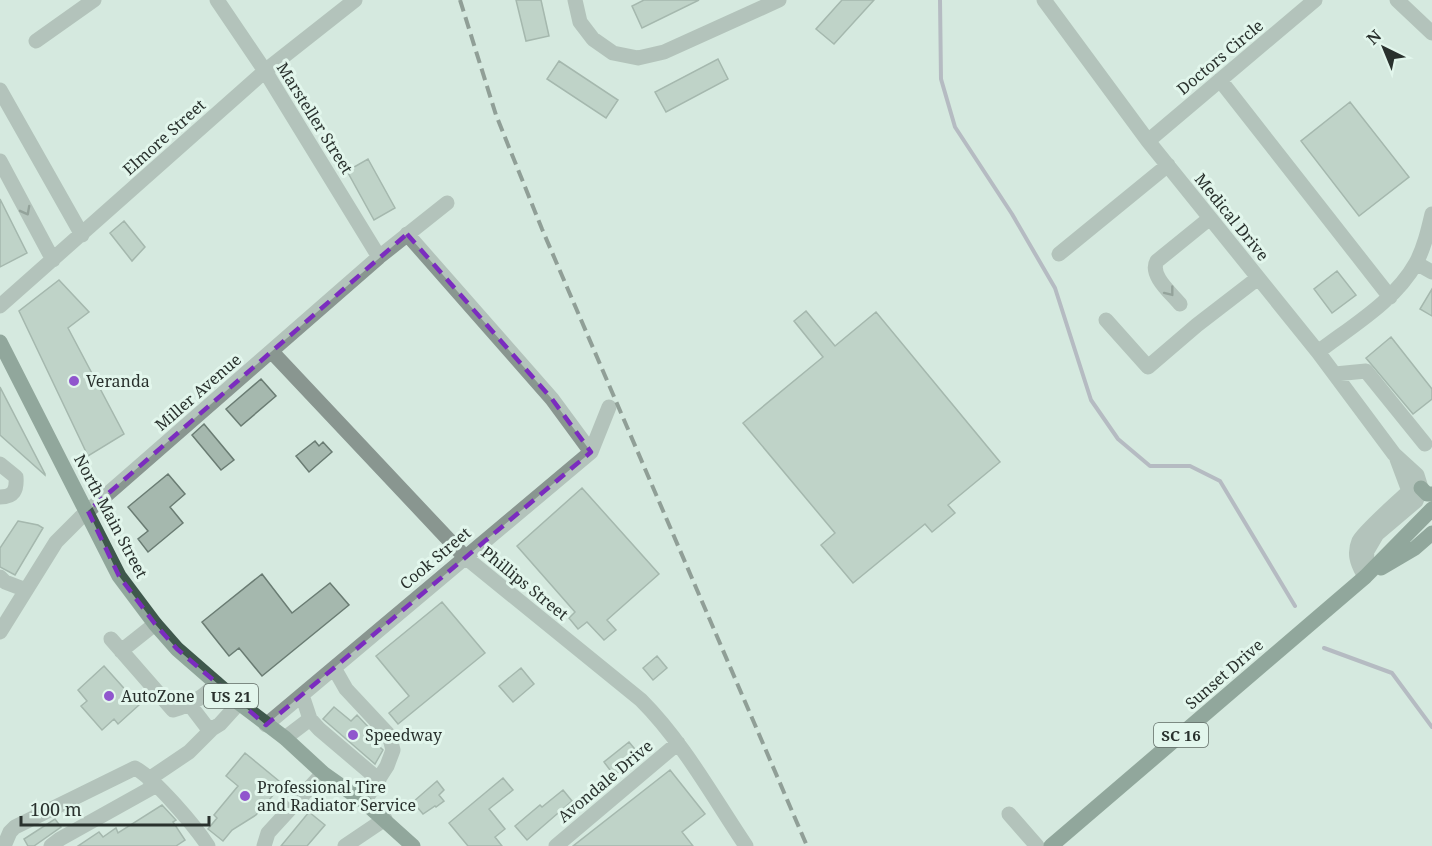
<svg xmlns="http://www.w3.org/2000/svg" width="1432" height="846" viewBox="0 0 1432 846" font-family="'Noto Serif',serif">
  <style>
    .lines { fill: none; stroke-linecap: round; stroke-linejoin: round }
    .stream { stroke: #8f849f; stroke-width: 4 }
    .building { fill: #a5b8ae; stroke: #6a7c73; stroke-width: 1.5 }
    .minor { stroke: #899690; stroke-width: 15 }
    .major { stroke: #3f584c; stroke-width: 15 }
    .rail { stroke: #3d4641; stroke-width: 4; stroke-dasharray: 12 6; stroke-linecap: butt }
    .oneway { stroke: #464f4b }
    .marked { fill: none; stroke: #7b2cbf; stroke-width: 4.5; stroke-dasharray: 12 8; stroke-linejoin: round }
    .poi-dot { fill: #9056cd; stroke: #e2f6ec; stroke-width: 2 }
    .labels { text-anchor: middle; dominant-baseline: central; stroke-width: 6; stroke-linejoin: round; paint-order: stroke }
    .shield { fill: #e2f6ec; stroke: #606c66; stroke-width: 1.5 }
    .shield-label { font-size: 15px; font-weight: bold; fill: #29312d }
    .street-label { font-size: 16px; fill: #29312d; stroke: #e2f6ec }
    .poi-label { font-size: 16px; fill: #29312d; stroke: #e2f6ec; text-anchor: start }
  </style>
  <rect width="100%" height="100%" fill="#d5e9df"/>
  <g class="lines">
    <path class="stream" d="M940,0L941,79L955,127L1012,214L1055,288L1091,400L1118,439L1150,466H1190L1220,481L1295,606
      M1324,648L1392,673L1432,727"/>
  </g>
  <path class="building" d="M516,0H541L549,36L526,41Z
    M644,0H699L642,28L632,6Z
    M842,0H874L834,44L816,29Z
    M718,59L728,79L666,112L655,92Z
    M559,61L618,100L606,118L547,79Z
    M1350,102L1409,177L1359,216L1301,141Z
    M368,159L395,208L374,220L347,171Z
    M0,199L27,253L0,267Z
    M124,221L145,247L132,261L110,233Z
    M1337,271L1356,295L1332,313L1314,289Z
    M59,280L89,312L68,328L124,434L88,456L19,311Z
    M1432,289V316L1420,309Z
    M806,311L835,346L876,312L1000,462L948,505L955,513L932,532L925,524L853,583L821,545L835,533L743,423L823,357L794,321Z
    M1391,337L1432,389V399L1413,414L1366,358Z
    M261,379L276,396L241,426L226,409Z
    M0,387L45,474V475L0,435Z
    M204,424L234,460L221,470L192,435Z
    M315,441L319,446L323,442L332,452L309,472L296,456Z
    M168,474L185,494L170,507L183,523L148,552L138,539L148,531L128,507Z
    M582,488L659,574L607,620L616,630L604,640L587,622L578,629L569,618L575,612L517,546Z
    M18,521L38,525L43,528L15,575L0,567V548Z
    M262,574L292,613L330,583L349,605L262,676L239,648L229,656L202,622Z
    M442,602L485,653L398,724L389,713L409,696L376,656Z
    M657,656L667,668L653,680L643,668Z
    M104,666L139,705L118,724L114,719L102,730L81,706L87,701L78,690Z
    M521,668L534,684L513,702L499,686Z
    M334,707L351,721L357,715L372,731L368,736L383,750L375,764L323,719Z
    M629,742L639,754L636,756L637,758L617,773L616,772L613,774L604,762Z
    M245,753L279,781L277,783L281,786L256,815L232,830L223,841L208,829L217,818L214,815L238,786L226,776Z
    M670,770L705,814L682,832L693,846H573Z
    M503,778L513,790L489,809L505,829L495,837L502,846H468L449,823Z
    M437,781L444,790L439,795L444,801L436,807L435,806L423,814L413,802Z
    M563,790L572,801L527,840L515,826L540,805L542,807Z
    M162,805L176,820L173,822L185,840L176,846H78L99,832L103,837L116,828L118,833Z
    M309,812L325,825L307,846H281Z
    M55,819L61,827L34,846H28L24,839Z"/>
  <g class="lines">
    <path class="minor" d="M217,0L265,71L379,257
      M575,0L580,22L593,39L613,53L638,58L664,52L779,0
      M1044,0L1148,141L1318,352L1394,454L1417,475L1421,488L1416,501L1377,534L1367,551L1365,577
      M1397,0L1432,33
      M36,41L94,0
      M1220,80L1390,297
      M0,90L82,235
      M1148,141L1315,0
      M0,161L53,260
      M407,234L552,399L591,452
      M1059,254L1168,165
      M1416,263L1432,272
      M1180,304C1171,293 1149,275 1157,261L1210,218
      M0,306L265,71L355,0
      M1106,320L1148,367L1197,325L1258,278
      M272,352L465,557L641,700C683,742 713,797 746,846
      M1318,352C1352,326 1395,301 1416,263C1424,248 1428,231 1432,214
      M1335,374L1366,371L1425,444
      M0,464L16,477C17,490 14,497 0,497
      M1363,573C1357,562 1354,553 1359,541C1365,530 1399,501 1409,491L1397,459
      M0,577L5,582L26,590
      M0,632L56,542L80,518L379,257L447,203
      M111,639L173,710C190,705 205,697 216,683
      M121,651L155,624
      M334,668L346,689L389,735L393,750L387,766L364,802
      M302,695L310,719L319,729L379,780
      M190,705L206,726L212,729L220,724L239,703
      M266,725L591,452L609,407
      M285,738L310,719
      M149,779L189,752L212,729
      M1009,814L1037,846
      M4,846L10,832L15,827L135,768C155,779 195,826 208,846
      M51,846L60,839L155,786
      M264,846L268,833L323,773
      M345,846L385,819
      M556,846L678,743"/>
    <path class="major" d="M0,342L119,576L155,624L177,649L239,703L285,738L323,773L364,802L413,846
      M1421,488L1427,494H1432
      M1381,568L1415,548L1432,533
      M1051,846L1365,577L1432,509"/>
    <path class="rail" d="M460,0L496,115L542,229L807,846"/>
  </g>
  <defs><path id="oneway-chevron" d="M-2-3.5L2.5 0L-2 3.5" fill="none" stroke-width="1.6" stroke-linecap="round" stroke-linejoin="round" transform="scale(1.5)"/></defs>
  <g class="oneway">
    <use href="#oneway-chevron" transform="translate(26 211) rotate(62)"/>
    <use href="#oneway-chevron" transform="translate(1170 292) rotate(52)"/>
  </g>
  <path d="M0 0H1432V846H0ZM407,234L552,399L591,452L266,725L177,649L155,624L119,576L88,511Z" fill="#d5e9df" fill-opacity=".55" fill-rule="evenodd"/>
  <path class="marked" d="M407,234L552,399L591,452L266,725L177,649L155,624L119,576L88,511Z"/>
  <g class="poi-dot">
    <circle cx="74" cy="381" r="6"/>
    <circle cx="109" cy="696" r="6"/>
    <circle cx="353" cy="735" r="6"/>
    <circle cx="245" cy="796" r="6"/>
  </g>
  <g class="labels">
    <g class="shield">
      <rect x="204" y="684" width="54" height="24" rx="4.5"/>
      <rect x="1154" y="723" width="54" height="24" rx="4.5"/>
    </g>
    <g class="shield-label">
      <text x="231" y="696">US 21</text>
      <text x="1181" y="735">SC 16</text>
    </g>
    <g class="street-label">
      <text transform="translate(1220 57) rotate(-40)">Doctors Circle</text>
      <text transform="translate(315 118) rotate(58)">Marsteller Street</text>
      <text transform="translate(164 137) rotate(-42)">Elmore Street</text>
      <text transform="translate(1232 217) rotate(51)">Medical Drive</text>
      <text transform="translate(198 392) rotate(-41)">Miller Avenue</text>
      <text transform="translate(111 516) rotate(62)">North Main Street</text>
      <text transform="translate(435 558) rotate(-40)">Cook Street</text>
      <text transform="translate(525 583) rotate(39)">Phillips Street</text>
      <text transform="translate(1224 674) rotate(-41)">Sunset Drive</text>
      <text transform="translate(605 781) rotate(-40)">Avondale Drive</text>
    </g>
    <g class="poi-label">
      <text x="86" y="381">Veranda</text>
      <text x="121" y="696">AutoZone</text>
      <text x="365" y="735">Speedway</text>
      <text x="257" y="787">Professional Tire<tspan x="257" dy="18">and Radiator Service</tspan></text>
    </g>
  </g>
  <g transform="translate(1384 48) rotate(317)" stroke="#e2f6ec" stroke-width="4.5" paint-order="stroke">
  <path d="M0-4.5L10 22L0 15L-10 22Z" fill="#29312d"/>
  <text y="-9" font-size="16" font-weight="bold" text-anchor="middle" fill="#29312d">N</text>
  </g>
  <path d="M21 816v9h188v-9" fill="none" stroke="#29312d" stroke-width="3"/>
  <text x="30" y="816" font-size="18" fill="#29312d" stroke="#e2f6ec" stroke-width="4.5" paint-order="stroke">100 m</text>
</svg>
